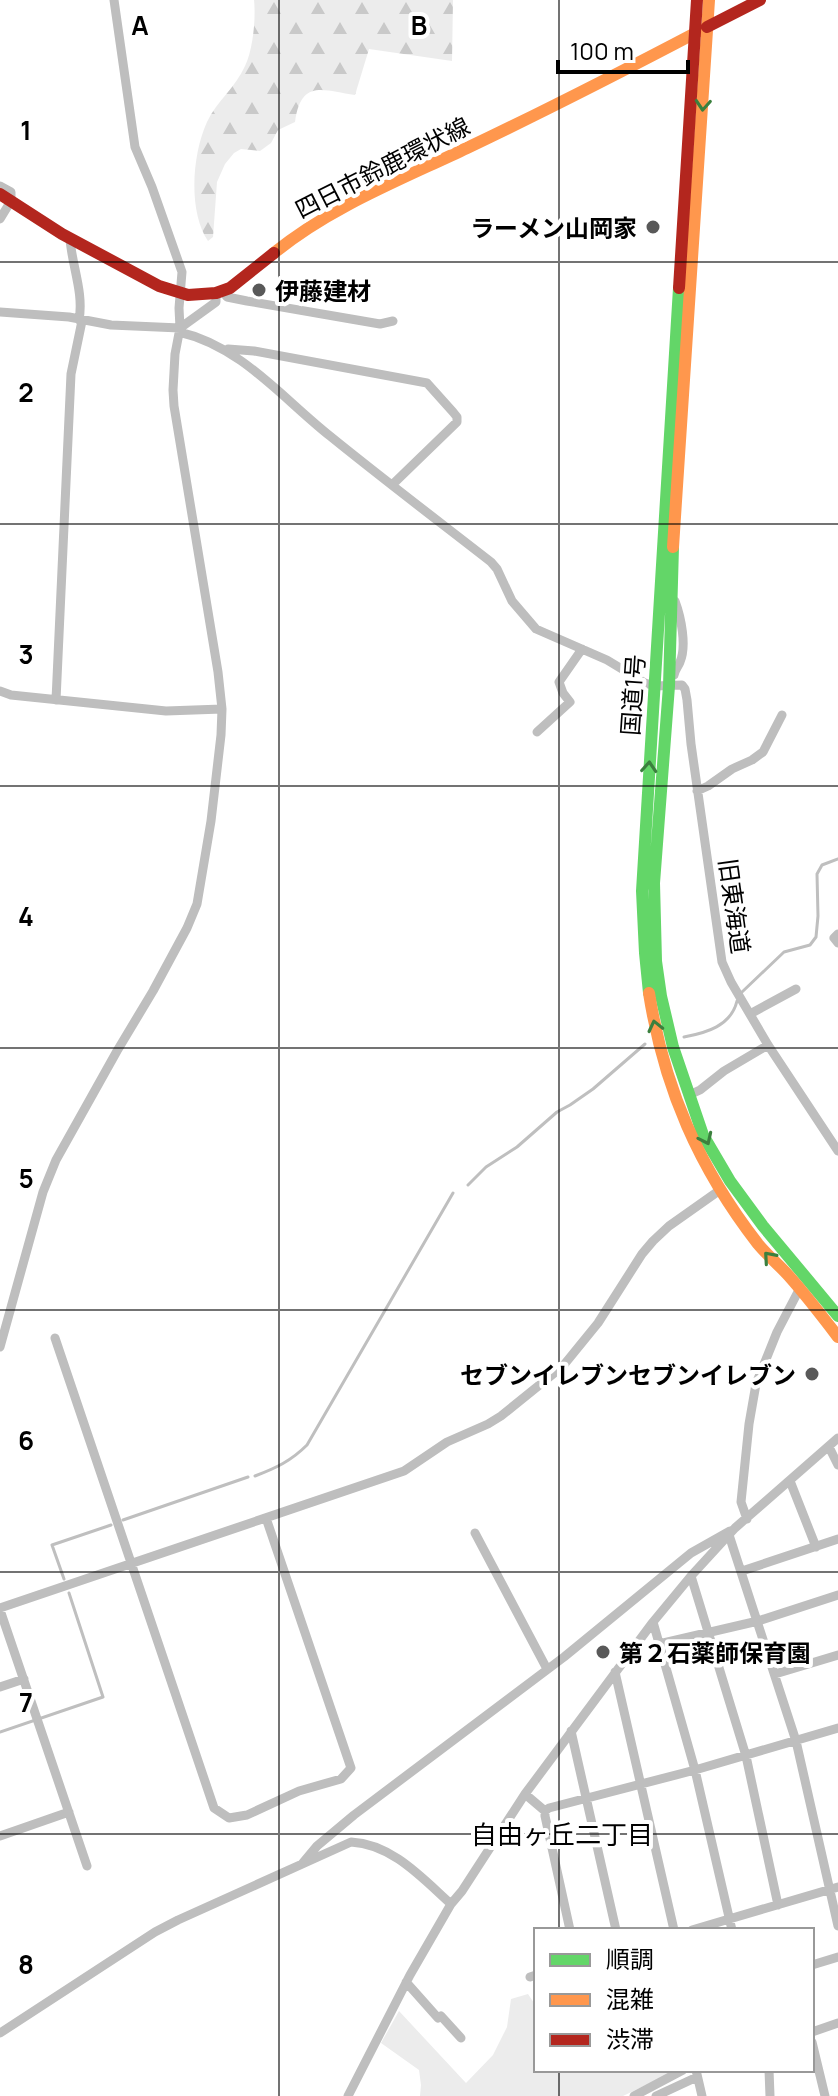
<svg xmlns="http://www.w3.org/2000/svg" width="838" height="2096" viewBox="0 0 838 2096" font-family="Manrope,'Noto Sans JP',sans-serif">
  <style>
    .green { fill: #ececec }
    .forest { fill: url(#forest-firs) }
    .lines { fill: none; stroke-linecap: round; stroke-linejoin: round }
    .stream { stroke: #bfbfbf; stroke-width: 3 }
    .street { stroke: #bebebe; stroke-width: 9 }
    .fast { stroke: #63d668; stroke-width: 12 }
    .slow { stroke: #ff974d; stroke-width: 12 }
    .jam { stroke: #b3261e; stroke-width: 12 }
    .oneway { stroke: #3b803e }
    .grid { fill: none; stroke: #000; stroke-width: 2; stroke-opacity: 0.55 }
    .poi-dot { fill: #595959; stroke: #fff; stroke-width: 3 }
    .labels { text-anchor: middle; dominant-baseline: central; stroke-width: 8; stroke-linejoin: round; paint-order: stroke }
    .street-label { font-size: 24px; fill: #000; stroke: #fff }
    .poi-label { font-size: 24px; font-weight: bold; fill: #000; stroke: #fff; text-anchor: end }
    .neighbourhood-label { font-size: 26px; fill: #000; stroke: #fff }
    .grid-label { font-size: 26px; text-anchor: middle; font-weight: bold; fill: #000; stroke: #fff; stroke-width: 8; stroke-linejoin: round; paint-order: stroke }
  </style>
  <defs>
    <pattern id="forest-firs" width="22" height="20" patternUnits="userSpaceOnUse" patternTransform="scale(2)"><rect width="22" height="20" fill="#ececec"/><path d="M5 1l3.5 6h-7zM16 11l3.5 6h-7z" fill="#c9c9c9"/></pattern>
  </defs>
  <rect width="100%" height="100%" fill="#fff"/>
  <path class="green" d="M528,1994L536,2006V2070H677L623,2096H420L421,2085L419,2070L381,2043L399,2011L466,2083L493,2055L507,2027L511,1999Z"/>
  <path class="forest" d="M254,0H453L452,61L369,49L355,95C322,90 301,79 295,122L278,130L271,143L260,151L241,149L234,153L225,164L217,182L213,237L208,241C188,211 192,155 207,122C216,102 236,87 245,66C253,50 256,18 254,0Z"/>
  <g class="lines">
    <path class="stream" d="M742,992L784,952L810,945L816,937L818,916L817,874L822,865L838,859
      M684,1037C706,1033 731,1026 737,1001
      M468,1185L486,1167L517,1147L557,1112L570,1105L593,1089L645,1044
      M255,1476C276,1468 291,1461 307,1445L453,1193
      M123,1520L248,1477
      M64,1579L52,1545L111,1525
      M0,1732L103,1697L69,1593"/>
    <path class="street" d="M0,186L11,192V201L0,219
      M70,239C72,266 84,293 79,320
      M223,292L227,297L247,301L351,319L380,324L393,321
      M0,312L69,317L111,325L180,328L216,302V293
      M179,332C241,346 282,398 330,436C383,479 437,520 491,562L497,569L512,601L536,629L607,660L645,683L655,686L682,685L685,689L687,700L691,744L722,962L731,982L768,1045L838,1151
      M228,349L254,351L427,383L453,412L457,417V422L392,485
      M674,675C675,670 678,667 680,662C687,646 681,617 675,601
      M0,691L11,695L166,711L222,709
      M56,700L71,374L82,321
      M537,732L570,702L563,693L559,682L582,649
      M697,791L708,786L732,769L752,760L763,752L782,715
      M838,934L834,938L838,943
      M750,1014L796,989
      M689,1095L700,1090L724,1071L768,1045
      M55,1338L214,1808L229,1818L247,1815L299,1791L341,1779L351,1768L266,1518
      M0,1347L43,1192L56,1160L117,1051L153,991L187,928L197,904L211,821L221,735L222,709L218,672L174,406L173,390L175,354L180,328L179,308L182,272L152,187L135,147L114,0
      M829,1447L838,1465
      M790,1481L816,1547
      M747,1519L741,1502L749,1424L756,1384L777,1332L800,1288
      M475,1533L547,1669
      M729,1535L796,1741L838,1926
      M742,1571L838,1539
      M691,1576L746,1756L778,1905
      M0,1608L404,1471L447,1442L488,1424L501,1416L563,1366L598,1323L642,1254L653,1241L669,1226L720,1190
      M0,1610L87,1866
      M653,1622L695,1770L732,1930
      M659,1644L758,1621L838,1595
      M615,1672L674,1930
      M775,1674L838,1655
      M0,1687L24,1679
      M571,1731L616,1930
      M525,1794L545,1811
      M0,1836L69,1812
      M302,1864L317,1846L354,1815L564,1657L691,1553L730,1531
      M570,1930L545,1816V1811L549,1808L695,1770L838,1728
      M692,1930L838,1887
      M812,1965L838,1957
      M530,1977L536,1975
      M406,1982L438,2018L441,2016L461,2038
      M812,2032L838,2023
      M0,2033L155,1932L178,1920L351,1842C392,1844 422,1878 451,1904
      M812,2042L825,2096
      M696,2070L702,2096
      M769,2070L770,2096
      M348,2096L410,1975L451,1904L462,1891L525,1794L653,1622L691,1576L735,1528L838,1438
      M634,2096L683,2070
      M656,2096L697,2077"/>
    <path class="fast" d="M673,547L669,686L654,883L656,961L661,996L673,1047L703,1135L730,1181L763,1226L838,1316
      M649,993L645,953L642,891L679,288"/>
    <path class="slow" d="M274,253C330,207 402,179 467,148C547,110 625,70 703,29
      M673,547L709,0
      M649,993C664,1088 699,1168 758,1244C767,1255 778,1264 788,1275C806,1295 822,1316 838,1337"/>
    <path class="jam" d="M707,27L760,0
      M0,194L62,234L159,286L188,295L216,293L230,288L274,253
      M679,288L697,0"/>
  </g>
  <defs><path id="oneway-chevron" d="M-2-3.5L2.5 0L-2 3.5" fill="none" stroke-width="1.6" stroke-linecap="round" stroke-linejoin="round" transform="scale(2)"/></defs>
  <g class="oneway">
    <use href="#oneway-chevron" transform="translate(703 105) rotate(94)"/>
    <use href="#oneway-chevron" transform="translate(649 767) rotate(-86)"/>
    <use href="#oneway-chevron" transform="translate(655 1026) rotate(-103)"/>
    <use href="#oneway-chevron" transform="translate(706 1139) rotate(65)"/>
    <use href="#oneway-chevron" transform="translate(769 1257) rotate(-131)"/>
  </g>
  <path class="grid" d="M279,0V2096M559,0V1930M0,262H838M0,524H838M0,786H838M0,1048H838M0,1310H838M0,1572H838M0,1834H838M559,2070V2096"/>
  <g class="poi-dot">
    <circle cx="653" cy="227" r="8"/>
    <circle cx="259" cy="290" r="8"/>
    <circle cx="812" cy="1374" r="8"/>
    <circle cx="603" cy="1652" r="8"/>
  </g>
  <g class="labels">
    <g class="street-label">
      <text transform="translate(382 167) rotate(-27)">四日市鈴鹿環状線</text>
      <text transform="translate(632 695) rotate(-86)">国道1号</text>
      <text transform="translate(735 906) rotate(82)">旧東海道</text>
    </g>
    <g class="poi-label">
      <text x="637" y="227">ラーメン山岡家</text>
      <text x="275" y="290" text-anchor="start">伊藤建材</text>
      <text x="796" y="1374">セブンイレブンセブンイレブン</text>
      <text x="619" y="1652" text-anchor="start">第２石薬師保育園</text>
    </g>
    <g class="neighbourhood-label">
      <text x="562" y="1834">自由ヶ丘二丁目</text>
    </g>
  </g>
  <g class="grid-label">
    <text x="140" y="35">A</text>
    <text x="419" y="35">B</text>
    <text x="26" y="140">1</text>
    <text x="26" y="402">2</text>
    <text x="26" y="664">3</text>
    <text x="26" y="926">4</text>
    <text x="26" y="1188">5</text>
    <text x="26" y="1450">6</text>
    <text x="26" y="1712">7</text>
    <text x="26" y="1974">8</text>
  </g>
  <rect x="534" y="1928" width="280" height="144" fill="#ffffff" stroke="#999999" stroke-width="2"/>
  <rect x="550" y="1954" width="40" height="12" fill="#63d668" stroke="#999999" stroke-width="2"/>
  <text x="606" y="1968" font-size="24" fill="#000000">順調</text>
  <rect x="550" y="1994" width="40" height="12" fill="#ff974d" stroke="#999999" stroke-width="2"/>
  <text x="606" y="2008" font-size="24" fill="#000000">混雑</text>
  <rect x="550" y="2034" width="40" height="12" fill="#b3261e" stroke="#999999" stroke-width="2"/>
  <text x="606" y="2048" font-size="24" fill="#000000">渋滞</text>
  <path d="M558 60v12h130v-12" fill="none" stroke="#000000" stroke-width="4"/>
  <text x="570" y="60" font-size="24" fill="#000000" stroke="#ffffff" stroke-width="6" paint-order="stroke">100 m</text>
</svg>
